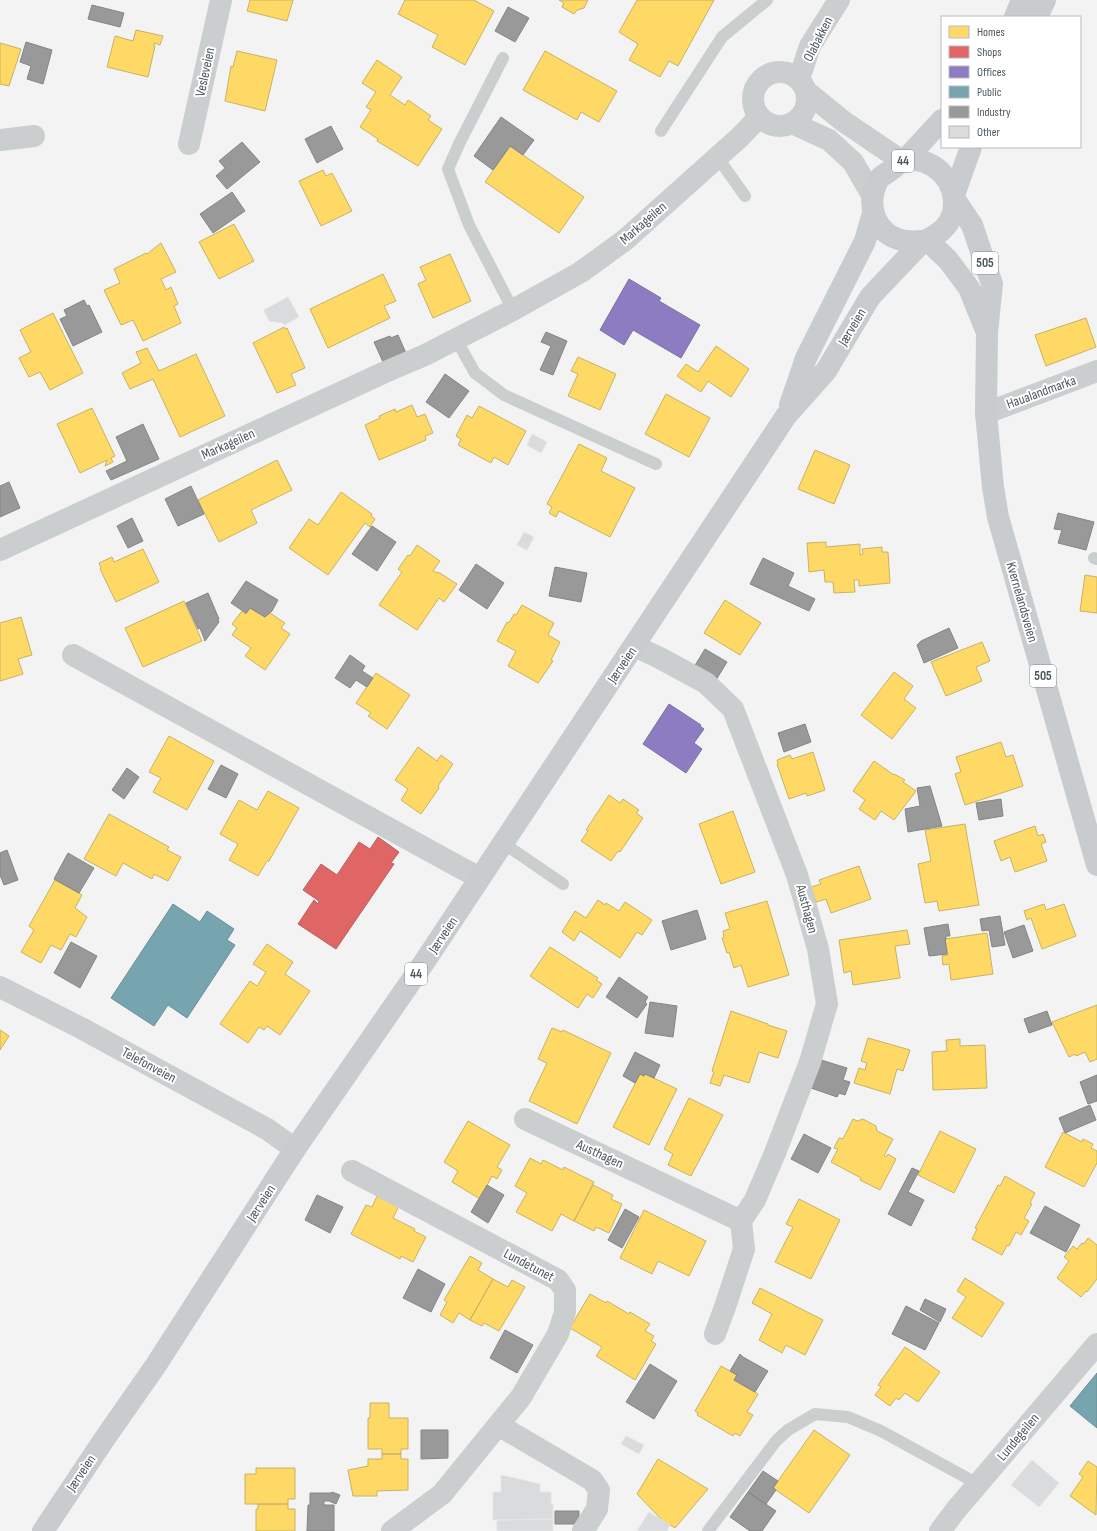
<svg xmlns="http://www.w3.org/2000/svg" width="1097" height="1531" viewBox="0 0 1097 1531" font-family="'Sofia Sans Condensed',sans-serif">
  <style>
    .homes { fill: #ffd966; stroke: #c9b264 }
    .shops { fill: #e06666; stroke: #b36264 }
    .offices { fill: #8e7cc3; stroke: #7a71a5 }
    .public { fill: #76a5af; stroke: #698e97 }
    .industry { fill: #999; stroke: #828688 }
    .building { fill: #d9dbdc; stroke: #e5e5e6 }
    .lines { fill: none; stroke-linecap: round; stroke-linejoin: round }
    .lane { stroke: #cbcece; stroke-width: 12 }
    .street { stroke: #cbcece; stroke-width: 22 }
    .primary { stroke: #c8ccce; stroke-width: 22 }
    .labels { text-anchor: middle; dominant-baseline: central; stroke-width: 4; stroke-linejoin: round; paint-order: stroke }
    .shield { fill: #fff; stroke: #818a8f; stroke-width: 1 }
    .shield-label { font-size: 13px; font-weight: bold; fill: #4b585f }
    .street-label { font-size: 14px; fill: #4b585f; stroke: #fff }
  </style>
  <rect width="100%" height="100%" fill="#f3f3f3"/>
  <path class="homes" d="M250,0H293L287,21L247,11Z
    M405,0H474L494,11L465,65L432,47L438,35L398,14Z
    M559,0H588L584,8L577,10L574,14L562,7L564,3Z
    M637,0H714L678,66L669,61L660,77L629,60L638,44L619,32Z
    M136,30L163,36L160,45L154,43V46H155L148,77L107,67L115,36L133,41Z
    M0,43L21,49L9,86L0,84Z
    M237,51L277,60L265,111L225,101L231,66L233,67Z
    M545,51L617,91L599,122L581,112L577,120L523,90Z
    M377,60L402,77L390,95L405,105L408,100L431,116L428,120L442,129L418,166L377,141L378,139L360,127L371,110L366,107L376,92L362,83Z
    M510,146L584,197L559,233L485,182Z
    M323,170L326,176L332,173L352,211L321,226L299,181Z
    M234,224L254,261L219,279L199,242Z
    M161,243L176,272L161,279L166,290L171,287L178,304L174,306L181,323L143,341L133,320L121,325L104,290L120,283L114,269L146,253L147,254Z
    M450,254L471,301L433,318L418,284L426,280L420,267Z
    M383,274L396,301L384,306L390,318L328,348L310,309Z
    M53,313L83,373L50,390L40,372L29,377L19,358L31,352L20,330Z
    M1086,318L1096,347L1046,366L1035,335Z
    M284,327L285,329L287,328L305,368L291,374L296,385L277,393L253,343Z
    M716,346L749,369L731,397L708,381L701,392L677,376L686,364L698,372Z
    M147,348L159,371L196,354L225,416L180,437L153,379L130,389L122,373L141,363L136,352Z
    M578,357L616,374L600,410L568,396L578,374L571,371Z
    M666,394L710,418L689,457L645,434Z
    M412,405L417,417L425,414L433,433L425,436L426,440L379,460L365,425L380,418L379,416L395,409L396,412Z
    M479,406L526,431L508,465L494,457L491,463L458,445L461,439L456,436L467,415L472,418Z
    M92,408L115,456L111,458L113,462L105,466L107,460L80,473L57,424Z
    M579,444L607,458L601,471L635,488L610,537L559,511L556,517L549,513L552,507L547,504Z
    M815,450L850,465L834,504L798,489Z
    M277,460L292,490L251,510L257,523L219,542L198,500Z
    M341,492L372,514L371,516L375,519L370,527L365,523L328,575L289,548L309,519L318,525Z
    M826,542V547L860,544V555L863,554L862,549L882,547V552H888L890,583L859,586V580H854L855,592L834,593L833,582H825L824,570L809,572L807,543Z
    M417,545L440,561L433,571L437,573L438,572L457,584L444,602L439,598L417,630L379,605L402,572L398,569L408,555L410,556Z
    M143,549L159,582L116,602L100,569L101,568L99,563L112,557L114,562Z
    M1085,575L1097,577V613L1080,611Z
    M725,600L761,623L740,655L704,633Z
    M184,601L202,641L143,667L125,628Z
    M522,605L554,623L548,635L560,642L551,660L553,661L538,683L508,666L516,651L497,641L507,622L509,623L514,614L516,615Z
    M250,608L265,617L269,612L270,613L285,623L281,628L290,634L265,670L245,656L251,648L232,635L237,628L232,624L242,611L246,614Z
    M21,617L32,655L18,659L23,674L0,681V623Z
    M982,642L990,661L976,667L982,681L946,696L931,662Z
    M894,672L913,686L904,699L916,708L892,739L861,715Z
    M376,673L410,695L387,729L368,716L371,713L356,703Z
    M169,736L214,761L187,810L153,792L161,778L149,772Z
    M1001,742L1006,757L1013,755L1023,786L965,805L955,774L961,772L956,757Z
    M418,747L437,761L441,755L453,764L438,786L439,788L421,814L401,800L408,789L395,780Z
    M813,752L825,790L807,796L806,793L789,799L777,764H778L777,760L790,755L792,759Z
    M874,761L894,775V774L905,780L903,782L916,791L894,820L881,811L875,820L859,809L865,800L853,791Z
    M268,791L299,808L269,861H267L258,876L229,860L238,844L220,834L239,800L257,810Z
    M609,795L620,803L623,799L639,810L636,813L643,818L620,852L618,851L611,861L581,841L588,831L586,830Z
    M733,811L755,872L721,884L699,824Z
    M109,814L169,847L167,850L181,857L168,881L154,874L152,879L123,863L116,876L84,859Z
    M965,824L979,905L939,911L937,901L925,903L918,864L931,861L925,830Z
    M1035,826L1038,836L1043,834L1046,842L1041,844L1047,861L1015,872L1010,857L1001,861L994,841Z
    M859,866L871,899L831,913L826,899L816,902L811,887L821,884L819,880Z
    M55,880L82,895L75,908L87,917L76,937L70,934L61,950L51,945L41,963L21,952L34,930L29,926Z
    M598,900L605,905L606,903L619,911L625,902L652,920L642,935L637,932L620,958L580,931L574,941L562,932L575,911L586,918Z
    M767,901L789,975L748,987L741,965L734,968L729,952L727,953L722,938L724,937L723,931L730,929L725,913Z
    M1044,904L1046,910L1064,904L1076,936L1042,949L1031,918L1027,920L1024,911Z
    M907,930L910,944L895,946L900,978L853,985L851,971L844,973L839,940Z
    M987,933L993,974L951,980L949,964L943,965L942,956L948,955L945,939Z
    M267,944L293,962L285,974L310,991L280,1035L267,1026L264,1030L259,1027L248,1043L220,1024L250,981L257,986L266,972L253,964Z
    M550,947L598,978L596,980L602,984L593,998L587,994L578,1008L530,976Z
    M1097,1005V1059L1090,1062L1085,1052L1076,1056L1075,1054L1069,1057L1052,1022Z
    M731,1011L768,1024V1025L787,1031L778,1058L759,1052L749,1083L724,1075L720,1086L710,1083L714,1072L712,1071Z
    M552,1028L562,1032L563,1030L611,1053L577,1124L529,1101L547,1063L538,1059Z
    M0,1030L9,1036L0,1050Z
    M868,1038L910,1050L903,1071L897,1069L890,1094L854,1083L859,1068L865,1070L867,1063L861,1061Z
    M960,1039V1046L985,1045L987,1088L933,1090L932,1052L947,1051L946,1040Z
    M640,1074L644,1076L645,1074L677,1089L649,1145L613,1127Z
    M689,1098L723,1115L691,1176L668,1165L673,1154L664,1149Z
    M853,1119L857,1121L863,1119L876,1126L877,1131L893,1139L884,1156L886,1157L888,1154L896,1159L880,1190L860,1180L861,1178L831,1162L838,1149L834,1148L839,1138L843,1139Z
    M468,1121L510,1145L497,1167L502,1170L497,1179L492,1176L480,1199L452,1182L458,1171L444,1162Z
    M940,1131L976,1149L954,1193L918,1175Z
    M1063,1132L1082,1142L1083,1139L1093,1144L1091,1148L1097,1151V1163L1084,1187L1045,1167Z
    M530,1158L541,1164L543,1160L563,1170L564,1167L594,1182L574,1221L561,1214L552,1231L516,1212L527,1193L515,1186Z
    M1005,1176L1035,1193L1030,1203L1032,1204L1024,1218L1029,1221L1021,1235L1016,1232L1009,1246L1007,1245L1002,1255L972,1239L977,1229L975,1228L998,1185L1000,1186Z
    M593,1185L613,1195L611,1199L622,1204L609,1233L596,1227L594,1231L574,1221Z
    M377,1196L399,1206L393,1218L415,1229L414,1231L426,1237L413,1262L401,1256L400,1259L351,1234L366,1205L372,1207Z
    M799,1199L840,1220L811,1279L775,1262L793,1227L786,1224Z
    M644,1210L706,1241L689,1276L658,1261L652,1274L620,1258Z
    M1088,1238L1097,1245V1279L1087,1292L1086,1291L1081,1297L1057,1278L1069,1261L1064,1257L1073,1246L1077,1249L1082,1243L1084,1244Z
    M470,1256L482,1263L478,1270L493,1279L470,1320L459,1313L453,1323L440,1315L447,1302L444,1300Z
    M965,1278L1004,1303L982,1337L952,1318L966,1297L957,1291Z
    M493,1279L508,1287L512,1280L525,1287L499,1331L484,1323L482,1326L470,1320Z
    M760,1288L823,1320L805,1355L786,1345L782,1353L759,1340L772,1314L752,1303Z
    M590,1294L606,1303L607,1301L629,1314L630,1312L650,1324L645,1331L654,1336L651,1341L656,1344L635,1380L596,1356L602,1347L570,1328Z
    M905,1347L940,1372L918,1402L905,1393L899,1400L896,1398L890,1406L875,1395L881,1387L878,1385Z
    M721,1366L737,1375L734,1380L758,1394L747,1412L753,1415L740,1436L735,1433L733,1436L697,1415L698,1413L695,1411Z
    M370,1403H389V1418H408V1449H401V1454H382V1449H368V1418H370Z
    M814,1430L850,1455L809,1513L773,1488Z
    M382,1454H401V1459H408V1490L377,1491V1496H353L348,1470L368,1466V1459H382Z
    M658,1459L708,1489L675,1528L662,1520L637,1494Z
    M1088,1461L1097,1467L1096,1515L1070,1496L1083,1477L1079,1474Z
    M256,1468H295V1499H288V1504H245V1474H256Z
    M258,1504H288V1509H295V1531H256V1509H258Z"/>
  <path class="shops" d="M378,837L399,852L391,863L394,864L336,949L298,924L314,900L318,904L319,901L303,890L321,864L337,875L359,842L370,849Z"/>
  <path class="offices" d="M629,279L661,298L659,301L700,325L681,358L633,330L624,345L600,330Z
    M669,704L701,725L700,726L704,729L694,743L702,749L686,773L643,744Z"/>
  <path class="public" d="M173,904L200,922L207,911L234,929L227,940L235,945L187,1018L168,1005L154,1026L111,998Z
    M1097,1373V1428L1070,1406Z"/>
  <path class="industry" d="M92,5L124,13L120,27L88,19Z
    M508,7L529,18L515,42L495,31Z
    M26,42L52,50L43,84L27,79L31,66L20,62Z
    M501,117L534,140L523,155L510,146L493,170L474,156Z
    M331,126L343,149L317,163L305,139Z
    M242,142L260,162L227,189L216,176L225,168L219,161Z
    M232,192L245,211L213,233L200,214Z
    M84,300L87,306L89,305L102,332L73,346L60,319L67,316L64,310Z
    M546,332L567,341L553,375L540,370L551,346L541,342Z
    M398,335L406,353L383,362L374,342L390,336L391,338Z
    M445,374L469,391L449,418L426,402Z
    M143,424L159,459L111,480L106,471L127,461L116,437Z
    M9,482L20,508L0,517V486Z
    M191,486L204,514L178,526L165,499Z
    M1058,513L1094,522L1086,550L1058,543L1062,530L1054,529Z
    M132,518L143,541L128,548L117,526Z
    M372,526L396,542L377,571L352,554Z
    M763,558L794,573L788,586L815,599L809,611L750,584Z
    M476,564L504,583L487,609L459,590Z
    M555,567L587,573L581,602L549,596Z
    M246,581L278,600L272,611L265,617L250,608L246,613L231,603Z
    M208,593L219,619L218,620L219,622L205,641L200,628L198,629L186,603Z
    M949,628L958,648L924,663L917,645L921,641Z
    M705,649L727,662L716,680L694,667Z
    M350,655L365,666L362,671L373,678L367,687L356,680L350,688L335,678Z
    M805,724L811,742L784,752L778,733Z
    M221,765L238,774L226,798L208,789Z
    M127,768L139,777L124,799L112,790Z
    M930,786L942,826L908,832L905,809L920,806L917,788Z
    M1001,799L1003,816L979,820L976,803Z
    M7,850L18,880L4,885L0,875V853Z
    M68,853L94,868L79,893L54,879Z
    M697,910L706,939L671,950L662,921Z
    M1000,916L1005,945L992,947L989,930L982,931L980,919Z
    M948,924L950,936H946V939H945L947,954L929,956L924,928Z
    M1024,925L1033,951L1013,958L1004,932Z
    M71,942L97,956L80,988L54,973Z
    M619,977L648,997L645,1002L647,1004L637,1018L606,997Z
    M650,1002L677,1006L673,1037L645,1033Z
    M1047,1011L1052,1025L1029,1033L1024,1019Z
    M635,1052L660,1065L654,1078L645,1074L644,1076L640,1074L635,1083L623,1076Z
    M821,1060L847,1068L843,1080L850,1082L845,1095L839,1093L837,1097L811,1088Z
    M1097,1075V1101L1088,1104L1080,1082Z
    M1090,1105L1096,1120L1065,1133L1059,1118Z
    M804,1134L831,1148L818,1173L791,1159Z
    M912,1168L919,1171L908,1192L924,1200L911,1226L888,1214Z
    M487,1185L504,1195L488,1223L471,1212Z
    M317,1195L343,1207L330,1233L305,1220Z
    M1045,1206L1080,1225L1066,1252L1030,1233Z
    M625,1209L639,1217L622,1248L608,1240Z
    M418,1269L445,1284L431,1312L403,1298Z
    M925,1299L946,1309L940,1322L920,1310Z
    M906,1306L939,1323L925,1350L892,1334Z
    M505,1330L533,1345L517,1373L490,1358Z
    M740,1354L743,1357L768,1371L755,1392L734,1380L737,1375L730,1371Z
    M650,1364L677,1381L654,1419L626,1402Z
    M421,1430H448V1458L421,1459Z
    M763,1471L778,1481L773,1488L776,1490L766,1504L748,1492Z
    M332,1492L340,1495L336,1504L329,1501H324V1505H334V1531H307L308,1505H310V1493H331Z
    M748,1492L776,1511L762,1531H750L730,1517Z
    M555,1511H579V1524H555Z"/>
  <path class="building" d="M288,297L299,317L284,325L283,323L269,321L264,310Z
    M532,434L547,442L541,453L527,445Z
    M524,532L534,537L527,550L517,545Z
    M626,1436L644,1445L639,1454L621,1444Z
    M1032,1460L1059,1483L1039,1507L1011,1485Z
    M501,1475L540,1484V1492H551V1504H553V1519L493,1520V1492H501Z
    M649,1512L670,1525L667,1531H637Z
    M553,1519V1531H497V1520Z"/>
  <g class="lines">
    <path class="lane" d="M503,58L459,144L448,169L469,225L513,310
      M661,131L722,37L767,0
      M718,158L745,196
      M456,339L475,373L504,395L656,464
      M1094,558L1097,559
      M503,843L563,884
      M708,1531L776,1441L788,1430L815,1414L848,1417L881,1431L978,1484"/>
    <path class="street" d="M753 99a27 27 0 1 1 54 0a27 27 0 1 1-54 0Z
      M799,79L810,46L839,0
      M806,91L843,121L902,161
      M792,123L829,140L853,162L872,195
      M0,140L34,136
      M189,144L221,0
      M986,413L1097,371
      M0,550L383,373L425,355L513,310L581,272L625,240L740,137L759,117
      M73,655L461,868L480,878
      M0,987L81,1028L267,1129L295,1149
      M525,1119L741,1221L755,1200L775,1153L810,1062L824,1014L827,1004L818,949L797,875L733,709L706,683L658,657L634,646
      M352,1171L558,1280L565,1290V1312L558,1334L521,1397L442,1494L392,1531
      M715,1334L725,1307L744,1249L741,1221
      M498,1425L592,1480L599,1490L597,1509L583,1531
      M940,1531L955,1511L1097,1344"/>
    <path class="primary" d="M1015,17L1022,0
      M1037,17L1045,0
      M905,160L942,120
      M954,195L971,147
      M954,198L972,225L992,284L987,333L986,413L993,487L998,517L1097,865
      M927,240L948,260L969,288L986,330
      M790,405L806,358L865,241L873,213
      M43,1531L103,1441L156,1365L295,1149L425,961L786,416L826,371L870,297L923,241C928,240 932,237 937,234C965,216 956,175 927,163C921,160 910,159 903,161C899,163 895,167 891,170C887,173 882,175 879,179C877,181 876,185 875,187C868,206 875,228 893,237C903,242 913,242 923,241"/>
  </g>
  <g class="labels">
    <g class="shield">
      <rect x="892" y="150" width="22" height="22" rx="3"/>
      <rect x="972" y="252" width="26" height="22" rx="3"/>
      <rect x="1030" y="665" width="26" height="22" rx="3"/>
      <rect x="405" y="963" width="22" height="22" rx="3"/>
    </g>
    <g class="shield-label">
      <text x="903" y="161">44</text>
      <text x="985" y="263">505</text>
      <text x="1043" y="676">505</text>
      <text x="416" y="974">44</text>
    </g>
    <g class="street-label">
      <text transform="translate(818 39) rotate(-63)">Olabakken</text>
      <text transform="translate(205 72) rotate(-78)">Vesleveien</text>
      <text transform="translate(643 223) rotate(-41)">Markageilen</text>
      <text transform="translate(852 327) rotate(-59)">Jærveien</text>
      <text transform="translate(1041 392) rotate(-20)">Haualandmarka</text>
      <text transform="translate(228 444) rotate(-24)">Markageilen</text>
      <text transform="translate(1022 602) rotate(74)">Kvernelandsveien</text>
      <text transform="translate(622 665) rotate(-56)">Jærveien</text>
      <text transform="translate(807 909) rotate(75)">Austhagen</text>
      <text transform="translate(443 935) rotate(-56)">Jærveien</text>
      <text transform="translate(149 1065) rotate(28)">Telefonveien</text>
      <text transform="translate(600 1154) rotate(25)">Austhagen</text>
      <text transform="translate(261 1203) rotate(-57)">Jærveien</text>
      <text transform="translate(529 1265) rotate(28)">Lundetunet</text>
      <text transform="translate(1018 1437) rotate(-50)">Lundegeilen</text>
      <text transform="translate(81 1473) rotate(-56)">Jærveien</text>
    </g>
  </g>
  <rect x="941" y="16" width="140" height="132" fill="#ffffff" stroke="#b7bcbf"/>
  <rect x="949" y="26" width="20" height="12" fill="#ffd966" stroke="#b7bcbf"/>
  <text x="977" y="36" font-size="12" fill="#4b585f">Homes</text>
  <rect x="949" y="46" width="20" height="12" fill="#e06666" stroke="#b7bcbf"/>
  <text x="977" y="56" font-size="12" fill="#4b585f">Shops</text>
  <rect x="949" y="66" width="20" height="12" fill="#8e7cc3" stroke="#b7bcbf"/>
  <text x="977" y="76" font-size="12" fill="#4b585f">Offices</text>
  <rect x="949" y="86" width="20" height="12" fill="#76a5af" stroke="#b7bcbf"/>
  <text x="977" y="96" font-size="12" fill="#4b585f">Public</text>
  <rect x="949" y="106" width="20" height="12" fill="#999999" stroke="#b7bcbf"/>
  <text x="977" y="116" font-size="12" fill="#4b585f">Industry</text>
  <rect x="949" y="126" width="20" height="12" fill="#d9dbdc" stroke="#b7bcbf"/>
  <text x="977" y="136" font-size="12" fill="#4b585f">Other</text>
</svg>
